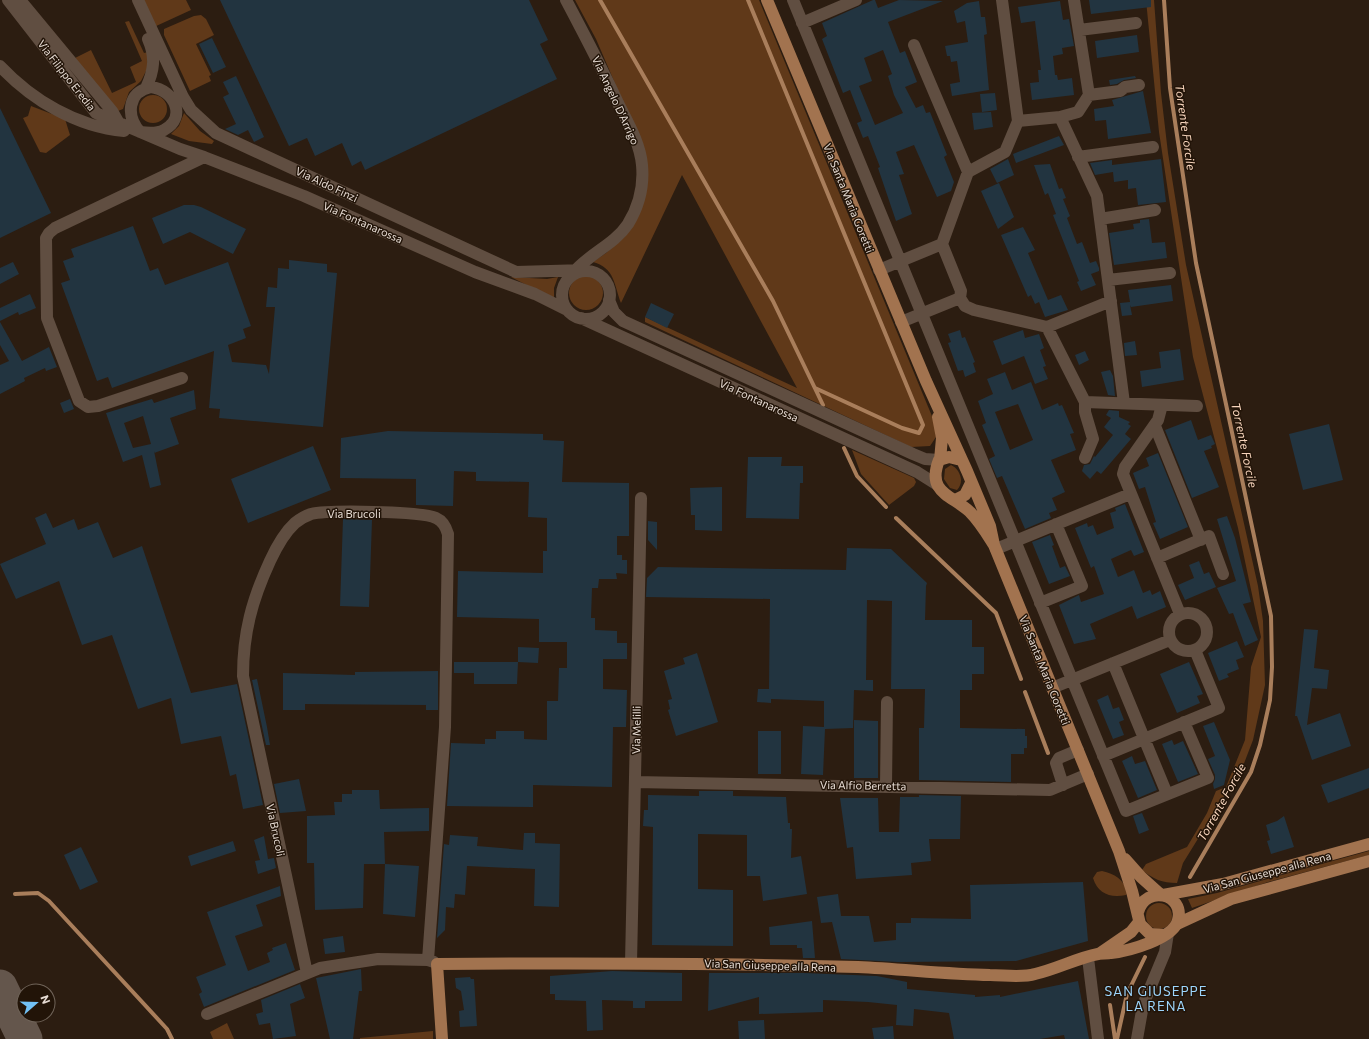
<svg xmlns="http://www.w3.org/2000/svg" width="1369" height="1039" viewBox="0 0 1369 1039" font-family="Commissioner,sans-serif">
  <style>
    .green { fill: #603919 }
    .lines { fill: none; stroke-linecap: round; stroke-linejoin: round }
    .stream { stroke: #a97e5b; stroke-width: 4 }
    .taxiway { stroke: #64564c; stroke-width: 35 }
    .building { fill: #223440; fill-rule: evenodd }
    .minor { stroke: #604e41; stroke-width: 12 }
    .major { stroke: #a2734f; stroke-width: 12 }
    .labels { text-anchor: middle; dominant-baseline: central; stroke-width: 3; stroke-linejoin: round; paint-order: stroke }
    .street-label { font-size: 11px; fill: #e6dbd3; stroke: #221408 }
    .water-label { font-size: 12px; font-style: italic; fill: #f8d5bd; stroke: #221408 }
    .quarter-label { font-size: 13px; letter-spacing: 1px; fill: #9dd6fd; stroke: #221408 }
  </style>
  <rect width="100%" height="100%" fill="#2c1d11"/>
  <path class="green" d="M142,0H186L191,10L154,27Z
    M575,0H759L934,421L936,437L930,446L911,447L645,322V317L797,388L682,175L621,303C614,285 615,268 593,262L606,253L623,238L635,220L641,144L596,39Z
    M1146,0H1154L1161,93L1168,153L1186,265L1258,586L1263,621L1265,685L1253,740L1243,766L1183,863L1177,883C1162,883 1153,879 1142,870L1146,864L1187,847L1207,813L1216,791L1226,787L1245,740L1251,667L1261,637L1238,528L1193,357L1159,132Z
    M201,15L206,19L214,35L196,44L211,75L209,76L211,81L190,91L164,35V29L194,16Z
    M129,21L144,53L148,52L147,69L141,81L129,92L123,109L118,111L73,59L91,50L112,93L136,82L130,67L142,61L125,22Z
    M139 109a14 14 0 1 1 28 0a14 14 0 1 1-28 0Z
    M31,106L65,119L70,135L46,153L40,152L23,118L28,116Z
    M184,113L200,131L214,141L212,144L189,141L171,134L179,126Z
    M569 293a17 17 0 1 1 34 0a17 17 0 1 1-34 0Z
    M511,277L547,279L558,277L554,288V299Z
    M852,450L914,478L916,482L914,486L889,505L861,474Z
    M951,465C960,469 965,482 957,490L950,488L944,479L945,469Z
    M1369,851V855L1268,882L1192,908L1188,899L1217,893Z
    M1102,871C1115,874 1123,879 1128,892L1126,895C1110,898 1098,894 1093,878L1097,872Z
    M1146 916a13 13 0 1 1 26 0a13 13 0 1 1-26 0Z
    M227,1023L234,1039H213L210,1032Z
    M433,1031V1039H360V1038Z"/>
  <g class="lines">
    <path class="stream" d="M600,0L773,301L823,405
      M748,0L923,425L919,433L902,428L815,388
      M1164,0L1170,88L1196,263L1271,616L1272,667L1270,700L1260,745L1251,772L1190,877
      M844,448L857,476L886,507
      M896,518L996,613L1021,679
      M1025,692L1048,753
      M15,894L38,893L49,901L167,1029L172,1039
      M1110,1005L1115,1039
      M1117,1039L1127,994L1145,957"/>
    <path class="taxiway" d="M0,987L25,1039"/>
  </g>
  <path class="building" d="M220,0H529L548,40L540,44L557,79L365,170L361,161L352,166L342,143L315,156L307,138L289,146Z
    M873,0H875L878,8L899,0L943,1L888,22L900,53L905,51L917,82L905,87L916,108L923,105L926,113L930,112L947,155L944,157L954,182L951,191L937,197L914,145L896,152L904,174L899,175L912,214L896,221L878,168L880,167L868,136L863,138L857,123L862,121L850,90L843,93L822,39L827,36L822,23ZM883,50L892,74L888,76L894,95L903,113L875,125L859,86L872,81L864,58Z
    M1089,0H1151V7L1091,14Z
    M979,1L981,17H985L987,34L984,35L989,90L952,96L950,84L960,82L957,61L951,62L950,56H947L945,46L968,42L965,21L957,23L954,11L967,3Z
    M1060,1L1063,20L1069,19L1074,46L1062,48L1063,54L1053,56L1055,75H1057L1058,80L1072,78L1074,95L1032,100L1030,83L1039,82L1038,70H1041L1035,21L1021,23L1018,7Z
    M1137,35L1139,52L1097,58L1095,41Z
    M212,38L226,67L213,73L199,44Z
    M236,76L264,137L254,142L248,130L238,135L225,129L236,124L223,97L229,94L223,82Z
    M1135,76L1136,78L1124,80L1117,84L1110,85L1109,80Z
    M1143,91L1151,133L1108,139L1106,120L1095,121L1094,109L1114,106L1112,100Z
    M995,93L997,110L982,112L980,94Z
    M0,108L51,213L0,238Z
    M991,112L993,127L974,130L972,113Z
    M1059,136L1064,145L1016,163L1013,154Z
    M1008,159L1014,175L997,183L990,169Z
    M1161,159L1166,202L1138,205L1136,188L1128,189V180L1114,182L1113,172L1095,175L1090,163L1112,160V165Z
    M1050,164L1059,189L1062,188L1066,198L1063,199L1070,216L1067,218L1077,244L1082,242L1090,263L1096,261L1099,268V271L1091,274L1096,285L1081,291L1077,282L1079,281L1053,215L1056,214L1048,193L1045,195L1034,165Z
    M999,183L1014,217L998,229L981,191Z
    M184,205H194L201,207L246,229L233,254L190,232L163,244L152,218Z
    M1149,219L1152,243L1165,242L1167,258L1114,265L1109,233L1134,229L1133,224L1140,223V220Z
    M133,226L150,271L158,268L165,285L228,262L251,326L243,329L246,338L228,345L232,362L266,365L269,374L275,307H266L268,287L277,288L278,268L289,269V260L327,264V272L337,273L323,427L219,418L220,409L209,408L214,351L112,388L108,377L97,381L61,283L70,280L63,261L74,257L71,249Z
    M1023,227L1035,250L1028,253L1048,300L1061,295L1068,310L1045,317L1039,302L1035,304L1031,295L1028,297L1001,235Z
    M13,262L19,274L0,284V268Z
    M1171,285L1173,301L1131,307L1130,305L1132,315L1122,316L1120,303L1130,302L1128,290Z
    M30,294L36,308L19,315L18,312L0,321V308Z
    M651,303L674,314L667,328L645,317Z
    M0,322L22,361L49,347L57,367L46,371L45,368L24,378L25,381L0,394V365L9,361L0,345Z
    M960,330L962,338L965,337L975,362L973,363L976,372L965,377L963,370L958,371L948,343L951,342L948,334Z
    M1023,330L1025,338L1039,334L1044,348L1040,350L1046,366L1043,367L1048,379L1035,384L1024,356L1002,365L993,341Z
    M1135,341L1137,355L1125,356L1124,343Z
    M1180,349L1184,380L1142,387L1140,371L1161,368L1159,352Z
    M1085,351L1089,360L1079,365L1075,355Z
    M1110,370L1113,376L1115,396L1108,395L1101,372Z
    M1005,372L1012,390L1031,382L1042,410L1058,403L1059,406L1062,405L1074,433L1070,434L1076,450L1051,460L1065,492L1052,498L1057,510L1049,513L1051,518L1025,529L1002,476L997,478L989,459L995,456L982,425L986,423L978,401L993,394L987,379ZM1018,404L1033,440L1010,450L995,412Z
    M194,390L196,409L170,418L179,444L154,453V451L161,485L150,488L142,455L123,462L106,413L152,399L154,403ZM143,416L151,444L133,448L124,423Z
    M70,399L74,409L64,413L60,403Z
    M1109,410L1119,411V417L1130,422L1128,424L1131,426L1125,434L1131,439L1101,474L1097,471L1090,479L1082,471L1084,465L1090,464L1094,456L1095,457L1113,435L1104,427L1111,418L1106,415Z
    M1191,420L1198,440L1211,435L1215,444L1211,446L1212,448L1204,451L1219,487L1192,498L1165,430Z
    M1329,424L1343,480L1303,490L1289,434Z
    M388,431L543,434V440L564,441L562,482L629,483V536H617V555H622V560H627V574L616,573L617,579H599L598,588H592L591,618H595V630L617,631V643H627V659H603V689L627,690L626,727H613L612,787L533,785V807L447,806L451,743L485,744V739H496V731H524V739L547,740V701H558L559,668H567V642H539V619L457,617L458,571L543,573V551H547V518L528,517L529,482L476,481V472L454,471L453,506L416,505V479L340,478L341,438Z
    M313,446L331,490L248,523L231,479Z
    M1158,453L1188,527L1160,539L1153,523L1156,522L1145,487L1139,489L1133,473L1149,466L1146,458Z
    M748,457H782L781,466H803V483H800L799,519L746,518Z
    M722,487V531L695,530V515H691L690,488Z
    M1125,504L1144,552L1134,556L1131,550L1111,559L1118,577L1134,570L1143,593L1150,590L1152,595L1160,591L1166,607L1137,619L1132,606L1090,624L1096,639L1074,644L1059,605L1079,595L1081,602L1104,594L1094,566L1091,568L1075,528L1087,523L1088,527L1093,525L1097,535L1114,528L1110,513L1116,511L1115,508Z
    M46,513L53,528L74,519L78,530L98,522L113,558L142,546L191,693L237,684L263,805L243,809L236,774L230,776L221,736L181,744L171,698L138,709L112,635L82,645L59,581L16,599L0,564L46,544L35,518Z
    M1227,516L1235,538L1251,602L1243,604L1240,597L1258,640L1245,646L1233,613L1229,614L1217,588L1236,581L1217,519Z
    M343,519L372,520L369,607L340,606Z
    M648,521L657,522V550L648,540Z
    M1050,535L1054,545L1052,546L1060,568L1065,566L1070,576L1049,584L1032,542Z
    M847,548L891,549L927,583L926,586L925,620H972V647H984V674H972V690H960V728L1025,729V736H1027V748H1024V754H1011V782L919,780V728H924L925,689H891L892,601L867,600L866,680H873V691L854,690L853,728L825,729L823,775L801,774L803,726L824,727V701L771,699V703L757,702L758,689H769L770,599L646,597L647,578L658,567L846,570Z
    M1199,561L1204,574L1209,572L1216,587L1185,600L1178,585L1194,578L1189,565Z
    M1304,629L1318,630L1314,668L1329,670L1327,689L1312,688L1307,725L1340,713L1351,746L1312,760L1297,716H1295Z
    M1237,641L1244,657L1236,660L1239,669L1227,674L1229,677L1219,681L1208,653Z
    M518,647L539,648L538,663L518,662Z
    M697,653L718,722L676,736L668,710L670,709L668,700L672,699L664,671L685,664L683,658Z
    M454,662H518L517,684H474V673H454Z
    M1189,662L1203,694L1197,696L1200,703L1177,713L1160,674Z
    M438,671V710H426V705L305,704V710H283V673L355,675V672Z
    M257,679L267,727L270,745H266L252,680Z
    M1108,695L1113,709L1119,707L1124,720L1119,722L1124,735L1113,739L1097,700Z
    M854,720L878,721V778H854Z
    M1214,722L1230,760L1224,785L1214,789L1213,784L1215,779V775L1208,759L1215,756L1203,726Z
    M758,731H781V774H758Z
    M1172,740L1174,745L1183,741L1198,774L1178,782L1162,744Z
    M1132,756L1135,764L1145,761L1157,790L1138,798L1122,761Z
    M1369,768V788L1328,803L1321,785Z
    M299,779L306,811L280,813L274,784Z
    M352,790H379L380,809L429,808V831L384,832L385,864H364L363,908L315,910L314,863H307V816L335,815L334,802H342V794H352Z
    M699,791H733V796L786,797L788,823H790V829H792L791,858L801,856L807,894L763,901L760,876H747V835L698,834V889L733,890V946L652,945L653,827L643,826L644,810H648V795L699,796Z
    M919,795L961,796L960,839H929L931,861L911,863L912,875L856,879L853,847L847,848L840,798H878L879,832H899L900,797H919Z
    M1142,813L1149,830L1139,834L1133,816Z
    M1284,816L1294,847L1271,854L1267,841L1270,840L1266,825L1277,821Z
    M524,833H535V843L560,844L559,907L534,906L535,869L467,866L465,895L455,894L454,908L446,907L445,930L437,938L444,844L449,845L450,835L478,837L477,846L523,850Z
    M264,836L268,859L274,858L276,868L258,874L255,861L260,860L254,840Z
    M233,841L236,851L191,866L188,856Z
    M81,847L98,882L80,890L64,855Z
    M385,864L419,866L415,917L383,914Z
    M1083,882L1088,941L1016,961L898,962L841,959L832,922L821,923L817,897L838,894L841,916H869L874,942L896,940V923H911V918L971,919L970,885Z
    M280,886L281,896L256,905L263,926L235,936L248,971L270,962L267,953L273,950L272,948L286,943L295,970L204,1007L199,994L202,992L196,977L226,965L207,912Z
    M812,921L815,958H803L802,948H797V945H770L769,927Z
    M343,936L345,952L325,954L323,939Z
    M361,969L362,991H359L353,1039H330L316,978Z
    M612,971L682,973V1001H645V1008H633V1001L602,1000L603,1030L587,1031L586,1001L555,1000V994H550V976Z
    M709,973H804L877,976L907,982V989L975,995V997L1000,995V997L1078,981L1089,1039H1065L1064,1035L1040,1039H954L949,1013L914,1009L913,1026L896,1025L897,1005L868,1002L823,1000V1012L759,1014V997L708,1011Z
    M470,977L471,979H474L477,1026L460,1027L459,1011L464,1010L461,991L456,988L455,978Z
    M300,984L305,998L290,1004L296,1036L273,1039L270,1023L259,1025L256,1014L263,1012L261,1000Z
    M764,1020L765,1039H739L738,1021Z
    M893,1026L894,1039H874L872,1028Z"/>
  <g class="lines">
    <path class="minor" d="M8,0L96,113L180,149L204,157L304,196L475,272L535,294L567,310
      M20,0L112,111L120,125
      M138,0L183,97L191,110L216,133L516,272L585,270
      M566,0C584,34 602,68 618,103C628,123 640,143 642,165C644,186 639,206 628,224C614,245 590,253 574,272
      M793,0L1126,811L1208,778L1184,722
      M1002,0L1018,121L1005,152L968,172L942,244L961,291L960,298L965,306L974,310L1047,327L1111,301
      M1074,0L1089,95
      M802,23L856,0
      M1079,30L1136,23
      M914,45L968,172
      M0,66C32,100 77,127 124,131
      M151,87C175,90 187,118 164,130C157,134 147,133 140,132C126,116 127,92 151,87Z
      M146,88C154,71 156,57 148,39
      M1060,117L1078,112L1089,95L1120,91L1125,87L1139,85
      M1018,121L1060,117L1097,196L1124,403
      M1078,157L1153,147
      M1100,219L1155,210
      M879,270L942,244
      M562 295a24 24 0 1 1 48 0a24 24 0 1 1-48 0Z
      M1108,280L1170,273
      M609,300L614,312L623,321L913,454L925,459L939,460
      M581,318L917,472L936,484
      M901,322L960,298
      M1047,327L1085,402V412L1093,439L1085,458
      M182,378L98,406L88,407L79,401L47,318L46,238L49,233L55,228L204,157
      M1085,402L1197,406
      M1162,405L1158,420L1125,467L1123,474L1180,614
      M1155,426L1201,540
      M996,549L1130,494
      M1157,558L1209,536L1223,574
      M1040,603L1082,586L1056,524
      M1169 632a19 19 0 1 1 38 0a19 19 0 1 1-38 0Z
      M1113,663L1167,794
      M1052,688L1170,640
      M1103,756L1219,708L1195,650
      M635,782L1050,790L1088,774
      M1063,785L1056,763L1059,758L1078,750
      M886,786L887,702
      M1088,958L1098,1039
      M631,963L641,498
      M307,973L243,676C243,633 252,600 270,561C276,548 284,533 295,523C300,519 305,516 311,514C327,510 421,511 436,518C443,521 446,527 448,534L445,727L428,960
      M207,1014L320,968L378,959L428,960L434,962
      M1137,1039L1143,1005L1165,952L1168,933"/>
    <path class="major" d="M767,0L926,381L967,471L990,526L994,545
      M938,417L942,438L940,460
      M961,460L949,457L939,460C926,493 952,495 970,512C980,522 987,534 994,545L1119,851L1132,891L1140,924L1150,934L1164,935
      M955,500L965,495L971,483
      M1125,859L1141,877L1161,895
      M1163,895L1223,884L1369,844
      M1177,924L1231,899L1369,861
      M1099,954L1131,932L1139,922
      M442,1039L437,964C577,963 717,963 858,967C902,969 946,974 990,975C1004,975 1022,978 1035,974C1057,969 1077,958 1098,954C1102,953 1107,954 1111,953C1128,951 1174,939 1178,920C1185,894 1146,884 1138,912"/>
  </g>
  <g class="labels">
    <g class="street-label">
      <text transform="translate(67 75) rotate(52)">Via Filippo Eredia</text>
      <text transform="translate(616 100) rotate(65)">Via Angelo D'Arrigo</text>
      <text transform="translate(327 184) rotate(25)">Via Aldo Finzi</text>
      <text transform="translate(849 198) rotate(68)">Via Santa Maria Goretti</text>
      <text transform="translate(363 222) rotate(24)">Via Fontanarossa</text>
      <text transform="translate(759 400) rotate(25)">Via Fontanarossa</text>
      <text x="354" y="513">Via Brucoli</text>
      <text transform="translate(1045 670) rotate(68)">Via Santa Maria Goretti</text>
      <text transform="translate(636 730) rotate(-89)">Via Melilli</text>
      <text transform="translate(863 785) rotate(1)">Via Alfio Berretta</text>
      <text transform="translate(276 830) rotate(78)">Via Brucoli</text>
      <text transform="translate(1267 872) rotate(-15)">Via San Giuseppe alla Rena</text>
      <text transform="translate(770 965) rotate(2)">Via San Giuseppe alla Rena</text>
    </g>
    <g class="water-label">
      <text transform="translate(1186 127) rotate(82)">Torrente Forcile</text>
      <text transform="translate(1245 445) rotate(78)">Torrente Forcile</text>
      <text transform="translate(1221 802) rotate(-61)">Torrente Forcile</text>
    </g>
    <g class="quarter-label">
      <text x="1156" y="991">SAN GIUSEPPE<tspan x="1156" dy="15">LA RENA</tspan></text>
    </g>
  </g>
  <g transform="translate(36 1003) rotate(70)"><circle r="19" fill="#221408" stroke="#706459"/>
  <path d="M0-3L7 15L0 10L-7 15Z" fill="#72c1f5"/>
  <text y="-6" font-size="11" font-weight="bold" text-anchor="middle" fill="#e6dbd3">N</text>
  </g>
</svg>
